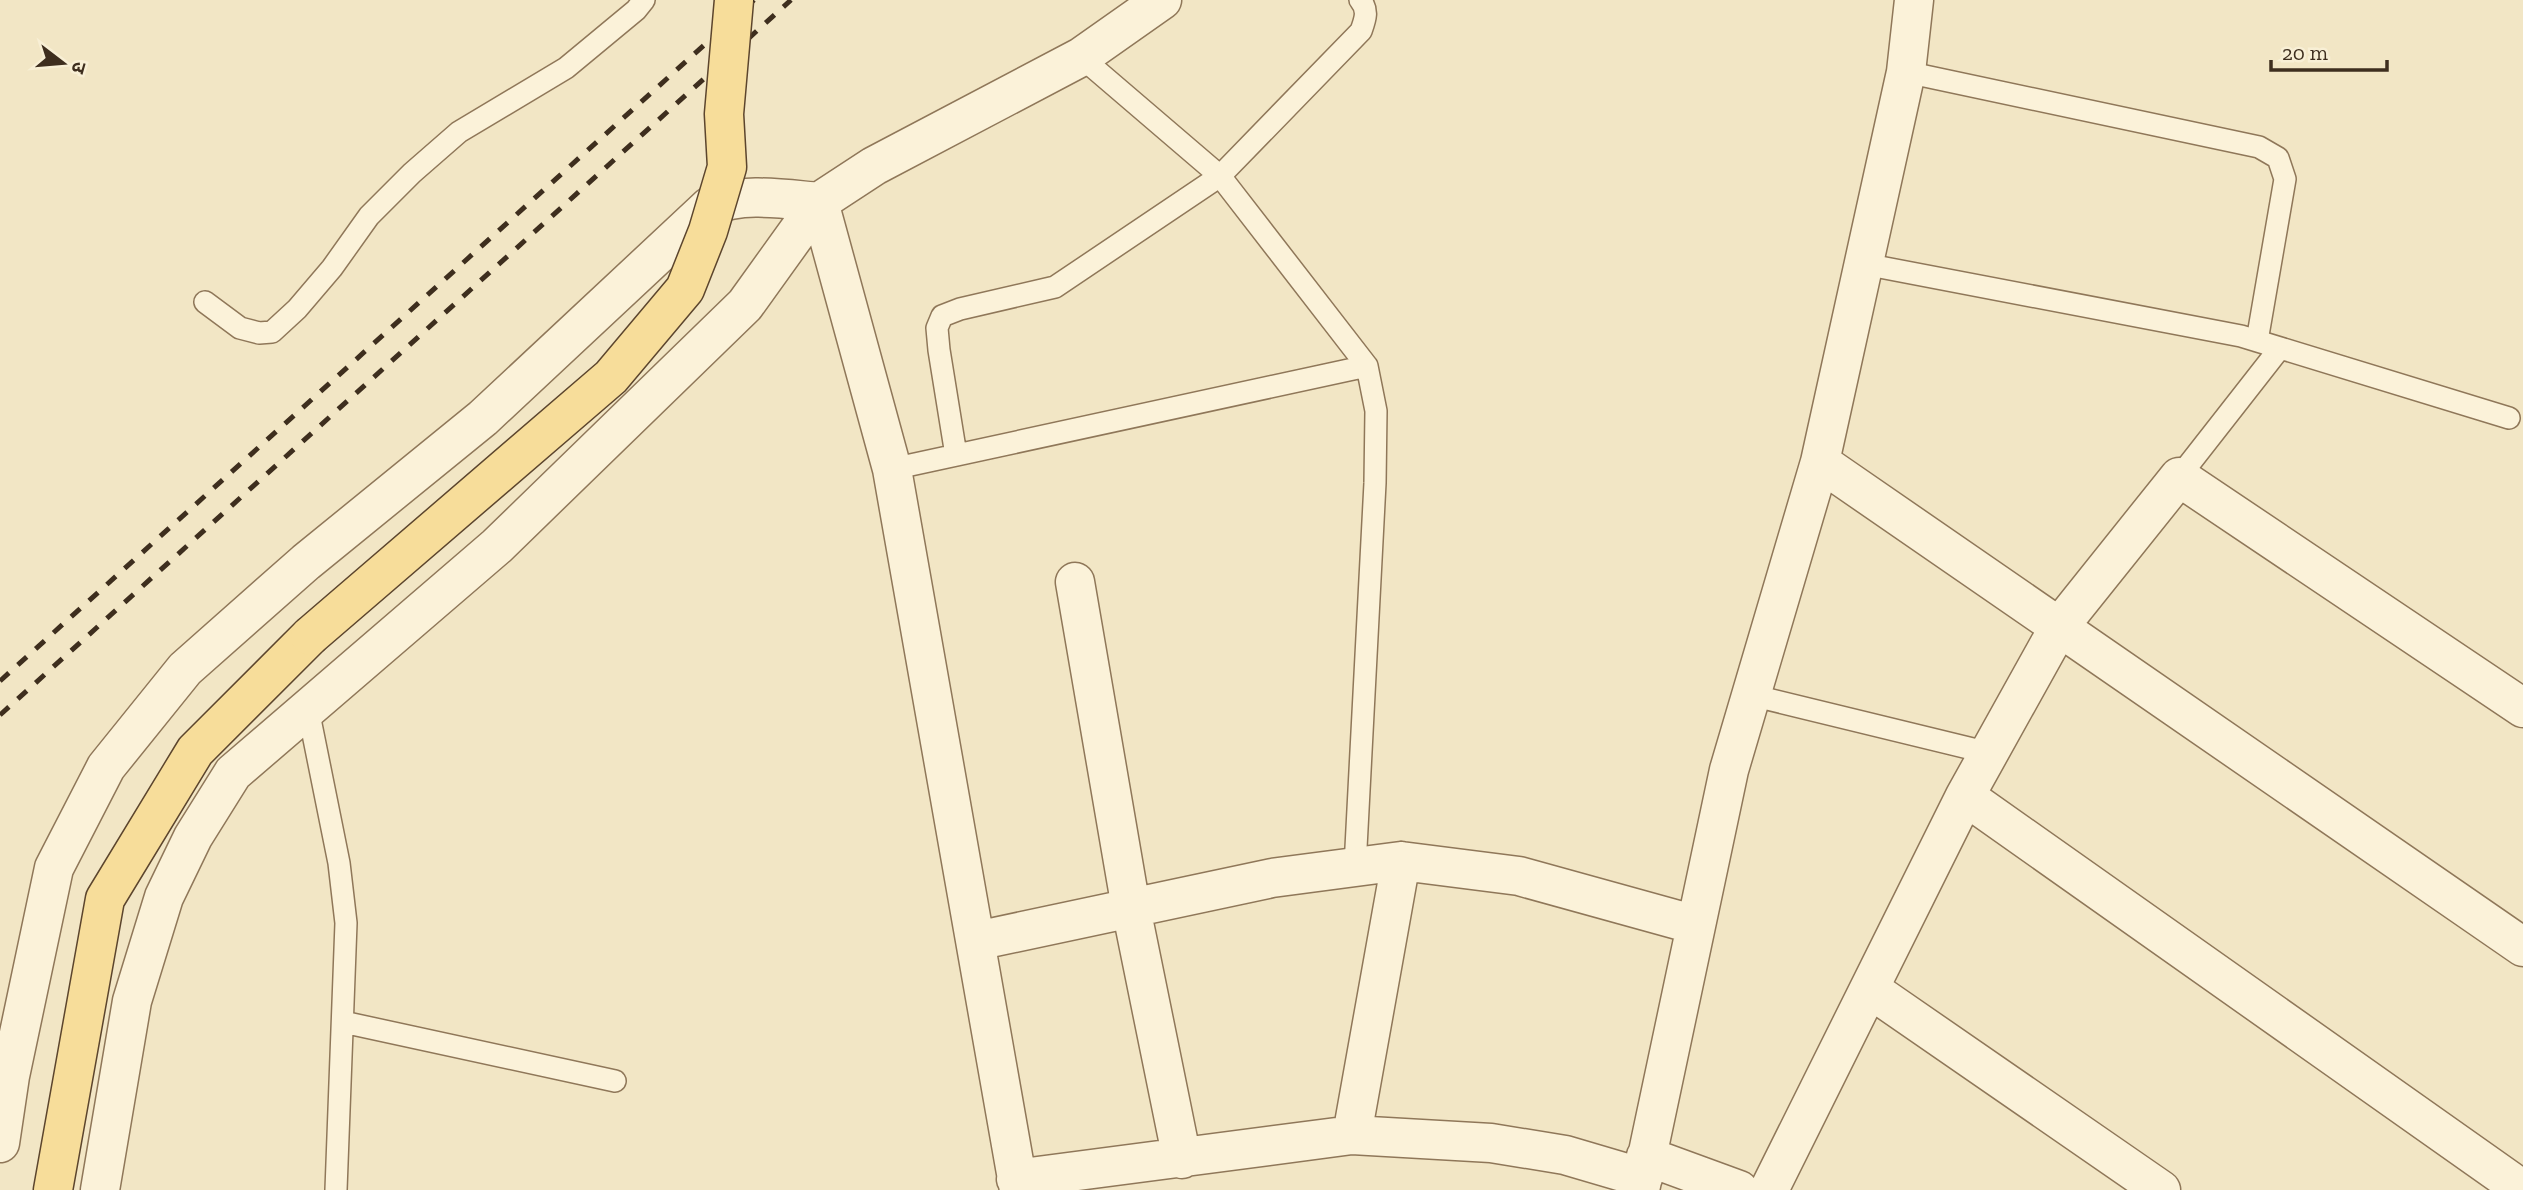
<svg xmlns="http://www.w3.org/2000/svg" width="2523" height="1190" viewBox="0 0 2523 1190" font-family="'Zilla Slab','Noto Sans Devanagari',serif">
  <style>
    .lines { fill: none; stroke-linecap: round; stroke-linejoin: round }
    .lane-casing { stroke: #8f7759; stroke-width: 24 }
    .street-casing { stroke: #8f7759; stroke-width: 41 }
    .primary-casing { stroke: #5c452d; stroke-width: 41 }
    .lane { stroke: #fbf2d9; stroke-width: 21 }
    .street { stroke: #fbf2d9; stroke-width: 38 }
    .primary { stroke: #f7dd9a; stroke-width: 38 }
    .rail { stroke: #3e2e1e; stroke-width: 5; stroke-dasharray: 12 12; stroke-linecap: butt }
    .primary-bridge-casing { stroke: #5c452d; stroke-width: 41; stroke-linecap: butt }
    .primary-bridge { stroke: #f7dd9a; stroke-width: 38 }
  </style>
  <rect width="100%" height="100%" fill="#f2e6c5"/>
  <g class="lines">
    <g class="lane-casing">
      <path id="lane" d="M1906,72L2259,147L2278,158L2285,179L2257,341
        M1864,264L2241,336L2509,418
        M205,302L240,328L259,333L272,332L297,309L332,268L369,216L412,173L459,132L566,68L636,10L644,0
        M956,455L939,350L937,328L942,316L960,309L1055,287L1220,176L1361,31C1365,20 1369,10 1360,0
        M892,469L1367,366L1220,176L1081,57
        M2179,477L2280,348
        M1751,695L1989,753
        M308,709L339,863L346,923L336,1190
        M1355,867L1375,483L1376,411L1367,366
        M343,1022L615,1081"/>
    </g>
    <g class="street-casing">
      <path id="street" d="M819,202L892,469L1019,1190
        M1820,462L2523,947
        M1075,582L1131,908L1182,1159
        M1965,796L2059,627L2179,477L2523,708
        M976,941L1272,878L1401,861L1519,876L1696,925
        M1870,989L2161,1190
        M1352,1135L1401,861
        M0,1143L10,1076L54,868L106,767L185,669L306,562L483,418L710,206C743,192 784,199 819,202
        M1646,1156L1739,1190
        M1016,1179L1352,1135L1491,1143L1565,1155L1643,1178
        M100,1190L132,1001L164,897L193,837L233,773L497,546L745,305L819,202L874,166L1081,57L1162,0
        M1640,1190L1729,770L1820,462L1906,72L1914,0
        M1769,1190L1965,796L2523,1190"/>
    </g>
    <g class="primary-casing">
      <path id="primary" d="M53,1190L105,899L195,751L310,636"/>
    </g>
    <use href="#lane" class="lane"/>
    <use href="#street" class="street"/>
    <use href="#primary" class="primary"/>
    <path class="rail" d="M0,681L754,0
      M0,715L791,0"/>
    <g class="primary-bridge-casing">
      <path id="primary-bridge" d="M310,636L611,377L685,289L708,231L727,167L724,114L734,0"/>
    </g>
    <use href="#primary-bridge" class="primary-bridge"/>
  </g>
  <g transform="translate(63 63) rotate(106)" stroke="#f8efd5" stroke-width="5" paint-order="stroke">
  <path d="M0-5L12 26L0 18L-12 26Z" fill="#3e2e1e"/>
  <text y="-10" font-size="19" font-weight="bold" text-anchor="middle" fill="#3e2e1e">उ</text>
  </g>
  <path d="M2271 60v10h116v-10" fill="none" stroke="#3e2e1e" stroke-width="3.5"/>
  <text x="2282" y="60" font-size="21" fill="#3e2e1e" stroke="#f8efd5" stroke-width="5" paint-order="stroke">20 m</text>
</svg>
